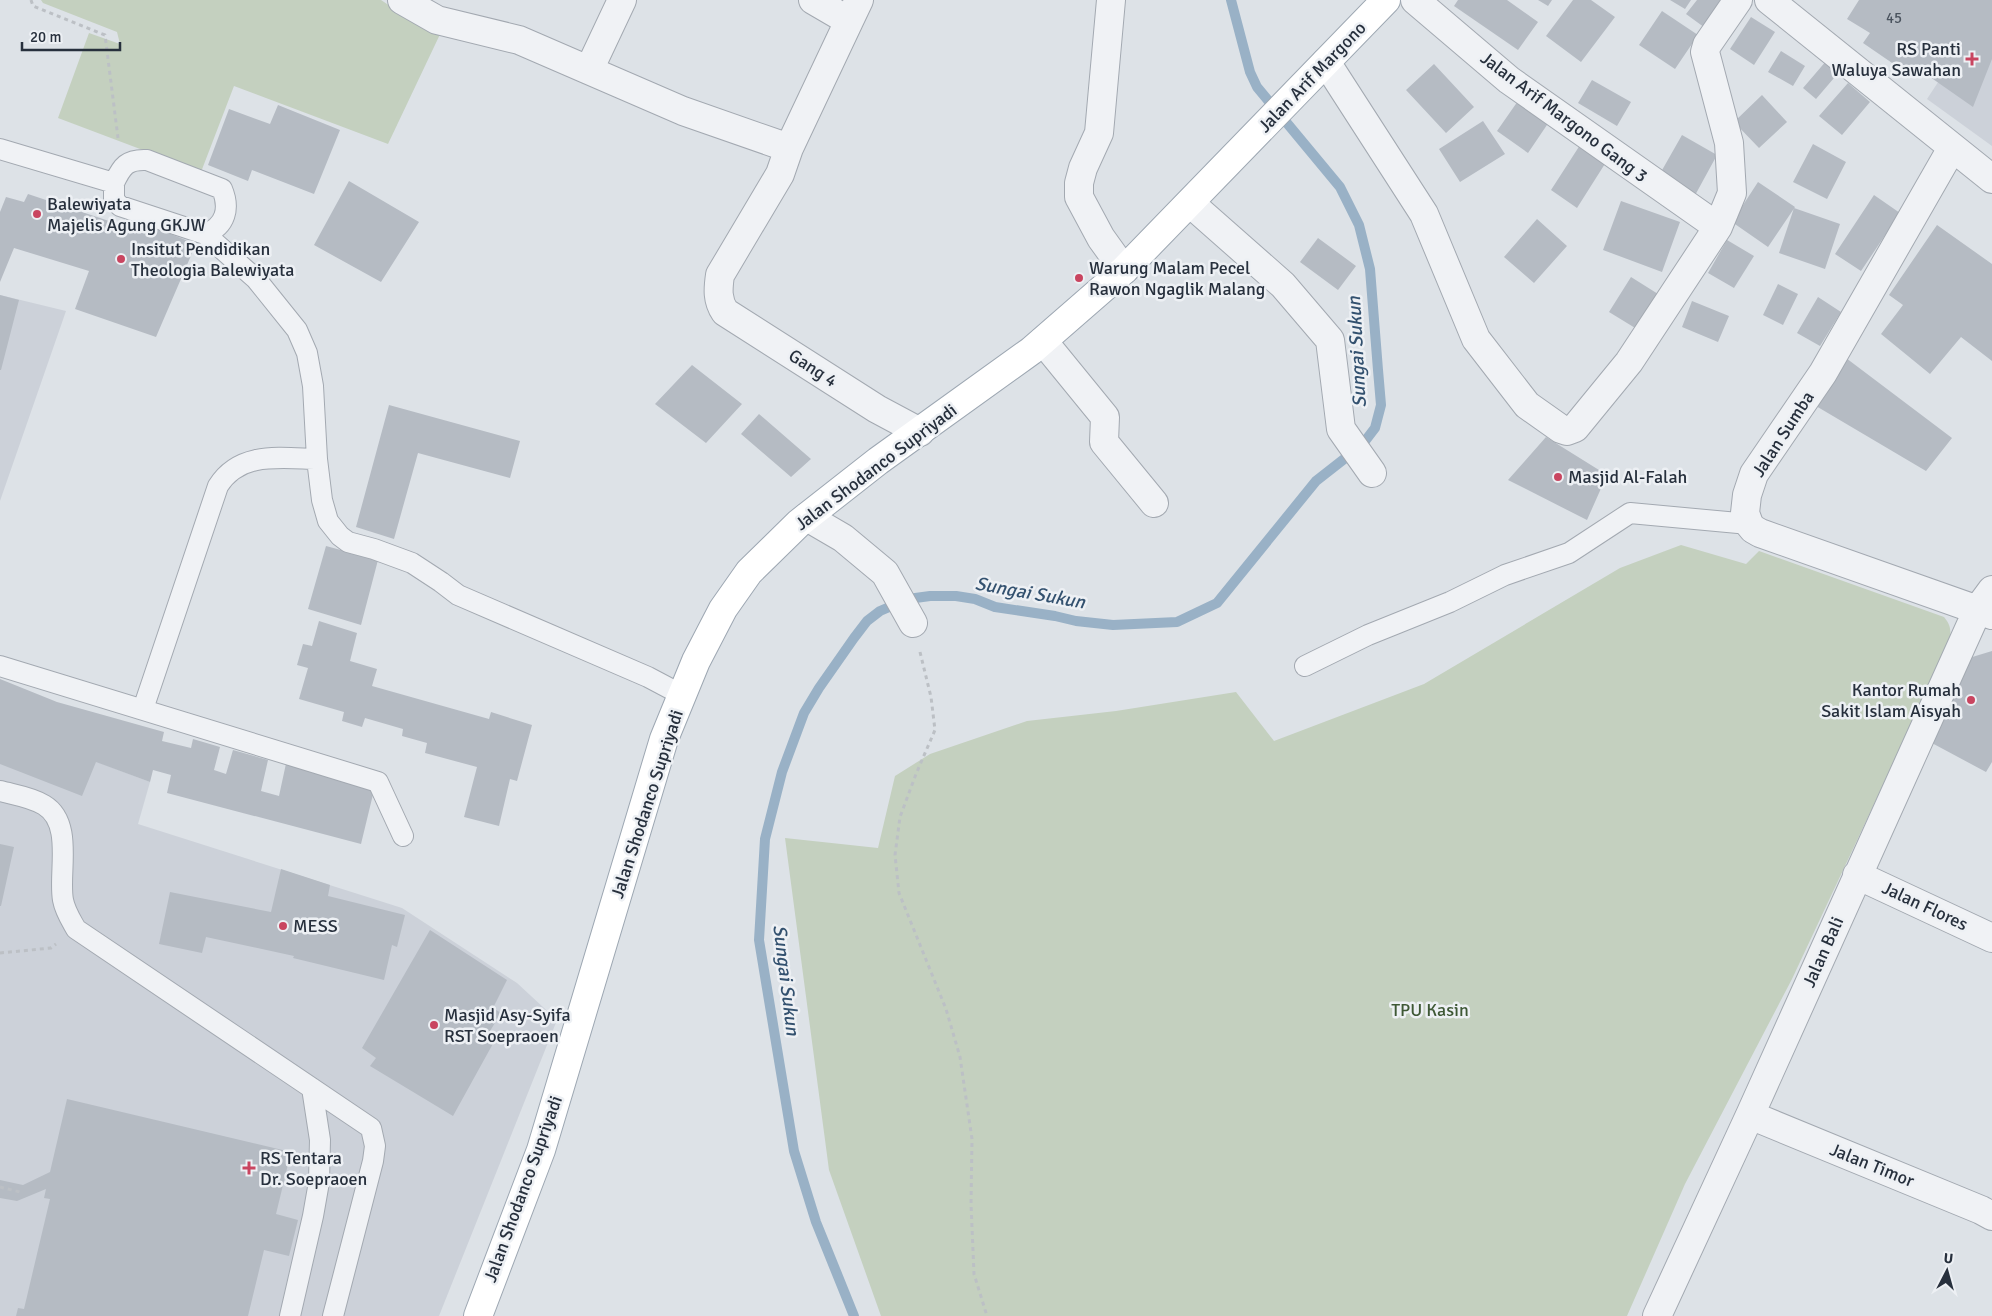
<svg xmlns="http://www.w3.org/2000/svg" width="1992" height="1316" viewBox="0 0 1992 1316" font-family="Signika,sans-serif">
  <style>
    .built { fill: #ccd1d9 }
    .green { fill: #c4d0bf }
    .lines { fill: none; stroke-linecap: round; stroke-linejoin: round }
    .stream { stroke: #99b1c6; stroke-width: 10 }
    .building { fill: #b5bbc3 }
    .lane-casing { stroke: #a3a9b1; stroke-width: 22 }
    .street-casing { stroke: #a3a9b1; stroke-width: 30 }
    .primary-casing { stroke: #9da7b2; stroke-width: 30 }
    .path { stroke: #bcc0c5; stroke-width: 3; stroke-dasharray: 4 4; stroke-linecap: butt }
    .lane { stroke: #f0f2f5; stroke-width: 20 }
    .street { stroke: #f0f2f5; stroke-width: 28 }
    .primary { stroke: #fff; stroke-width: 28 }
    .poi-dot { fill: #c94560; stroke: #edf0f4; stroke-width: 2 }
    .labels { text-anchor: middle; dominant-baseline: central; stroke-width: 5; stroke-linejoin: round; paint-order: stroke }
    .number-label { font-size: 15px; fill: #4a535e }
    .poi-label { font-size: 18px; fill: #27303d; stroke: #edf0f4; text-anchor: start }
    .street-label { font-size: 18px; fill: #27303d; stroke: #edf0f4 }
    .park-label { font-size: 18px; fill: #3e5835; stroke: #edf0f4 }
    .water-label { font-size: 19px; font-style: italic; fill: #33516f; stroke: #edf0f4 }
  </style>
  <rect width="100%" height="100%" fill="#dde2e7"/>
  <path class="built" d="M1992,0V146L1927,99Z
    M0,295L66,311L0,501Z
    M0,725L150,782L138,824L402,908L517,983L557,1020L439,1316H0Z"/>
  <path class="green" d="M41,0H381L399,12L443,28L388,144L234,86L201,172L58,118L89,33L120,44L117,32L43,3Z
    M1681,545L1746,564L1759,551L1944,617C1951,625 1951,631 1950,642L1792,979L1685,1184L1627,1316H881L829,1170L785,838L878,848L895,776L930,754L1027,721L1116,711L1236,692L1274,741L1424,684L1620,568Z"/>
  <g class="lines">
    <path class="stream" d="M854,1316L816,1222L794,1151L759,940L765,839L782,772L804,713L819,688L854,638L867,621L880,611L908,599L930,596H956L975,599L995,607L1055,616L1076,621L1113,625L1177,622L1217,603L1316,481L1362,445L1375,428L1381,405L1378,370L1370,269L1359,225L1340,187L1257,87L1250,72L1231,0"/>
  </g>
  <path class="building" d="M1458,0H1507L1538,22L1518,50L1454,6Z
    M1538,0H1552L1548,6Z
    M1573,0H1591L1615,17L1581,62L1546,36Z
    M1670,0H1691L1685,9Z
    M1697,0H1730L1712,33L1686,14Z
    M1859,0H1992V59L1973,107L1920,70L1914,78L1863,43L1870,33L1847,19Z
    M1662,11L1698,35L1675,69L1639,45Z
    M1751,17L1775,32L1754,65L1730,49Z
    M1781,51L1805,66L1793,86L1768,72Z
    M1827,60L1840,71L1816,99L1803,88Z
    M1434,64L1474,107L1446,133L1406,90Z
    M1592,80L1631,102L1617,126L1578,103Z
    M1848,83L1870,102L1842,135L1819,116Z
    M1762,95L1787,122L1759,148L1734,122Z
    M1520,98L1551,119L1528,153L1497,131Z
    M278,105L340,130L314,194L252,170L248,181L208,165L229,109L270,124Z
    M1483,121L1505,154L1460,182L1439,149Z
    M1682,135L1717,155L1693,199L1657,179Z
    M1582,142L1608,159L1577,208L1551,190Z
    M1813,144L1846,162L1827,199L1793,182Z
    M349,181L419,222L381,282L314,245Z
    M1758,182L1795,207L1768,247L1732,222Z
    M28,194L136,230L140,222L196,244L156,337L75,309L89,271L14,248L0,282V212L6,197L24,202Z
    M1874,195L1900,213L1861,271L1835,254Z
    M1621,201L1680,222L1662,272L1603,250Z
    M1794,208L1840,224L1825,269L1779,253Z
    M1537,219L1567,246L1534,283L1504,257Z
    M1937,225L1992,264V361L1961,337L1930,374L1881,334L1903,305L1889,295Z
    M1318,238L1356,266L1338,290L1300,262Z
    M1727,240L1754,256L1734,288L1708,273Z
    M1631,277L1666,299L1645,334L1609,312Z
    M1778,284L1798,294L1783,325L1763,315Z
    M0,295L19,300L1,370H0Z
    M1818,297L1841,312L1820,346L1797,333Z
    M1692,301L1729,316L1718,342L1682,327Z
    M1846,358L1952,438L1926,471L1816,406Z
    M692,365L742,404L706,443L655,404Z
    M389,405L520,441L510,478L418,453L394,539L356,527Z
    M759,414L811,459L791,477L741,434Z
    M1546,437L1607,475L1587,520L1508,480Z
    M326,546L378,560L361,625L308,609Z
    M319,621L357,633L350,661L377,669L372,686L489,719L491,712L532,725L517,781L510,779L499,826L464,817L477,767L425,753L427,743L402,736L403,729L365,718L362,727L342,721L344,712L299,699L308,668L297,665L303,644L312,646Z
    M1992,651V762L1986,772L1930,742L1969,658Z
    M0,679L57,702L164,732L162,741L191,748L193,739L220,747L214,770L226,774L233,750L268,760L261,791L279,796L287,759L376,782L361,844L167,793L171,775L153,770L150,782L96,762L82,796L0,764Z
    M0,844L14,847L1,906H0Z
    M281,869L330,885L328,896L405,915L397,947L392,945L384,980L293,958L294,956L206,937L202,953L159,944L170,892L271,912Z
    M430,930L507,980L493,1008L501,1013L487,1036L495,1040L453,1116L370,1066L376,1058L362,1048Z
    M67,1099L291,1152L276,1214L298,1220L289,1256L264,1250L248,1316H16L18,1308L24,1309L50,1199L44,1198L46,1189L17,1201L0,1198V1180L23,1185L50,1172Z"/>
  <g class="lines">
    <g class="lane-casing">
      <path id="lane" d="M0,149L114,183V200L120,206L205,234L256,279L297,330L307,353L313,386L317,459L322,500L328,521L340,536L348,542L374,549L412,563L441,582L458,595L648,677L682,695
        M114,183C122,166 127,159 147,160L222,189C230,208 226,226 205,234
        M0,666L378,782L403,836
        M1305,666L1368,635L1450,602L1505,575L1569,553L1630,513L1749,524
        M143,709L218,486C240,451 280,458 317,459
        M0,791C15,795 31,797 44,805C74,823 58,873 63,900C65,911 71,920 76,929L371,1128L375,1146L373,1161L333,1316
        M290,1316L313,1216L319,1182L320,1140L312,1088"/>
    </g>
    <g class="street-casing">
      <path id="street" d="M402,0L437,20L519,40L683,111L789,148
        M813,0L849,21L789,148L780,174L720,275C718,289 717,300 725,312L877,409L920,432
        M1111,0L1099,133L1083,168L1079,183V197L1101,238L1124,270
        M1415,0L1509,80L1718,227
        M1769,0L1992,179
        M849,21L859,0
        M1326,62L1424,214L1476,339L1527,405L1561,429L1567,431L1575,428L1629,362L1718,227L1732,193L1729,143L1705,52L1707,45L1738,0
        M589,70L622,0
        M1952,148L1823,373L1754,474L1747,495L1745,513L1749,524L1753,529L1760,533L1992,615
        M1190,203L1283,285L1330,340L1341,429L1372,473
        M1043,341L1105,417L1104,442L1154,503
        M807,517L843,538L885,573L913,623
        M1857,875L1992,938
        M1750,1115L1981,1210L1992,1216
        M1657,1316L1750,1115L1978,609L1992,590"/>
    </g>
    <g class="primary-casing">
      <path id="primary" d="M478,1316L541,1150L664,739L696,661L723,609L749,572L799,523L878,461L1031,351L1124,270L1386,0"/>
    </g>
    <path class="path" d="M31,0L33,6L105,35L118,138
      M920,652L931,697L935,730L916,774L900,817L895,855L899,893L946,1009L960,1057L972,1139L971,1204L974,1274L987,1316
      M0,953L51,948L56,944
      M0,1187L20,1192"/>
    <use href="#lane" class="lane"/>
    <use href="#street" class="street"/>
    <use href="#primary" class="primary"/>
  </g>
  <g class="poi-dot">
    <path d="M1969.5 51.5h5v5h5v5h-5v5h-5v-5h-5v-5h5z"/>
    <circle cx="37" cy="214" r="5"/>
    <circle cx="121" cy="259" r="5"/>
    <circle cx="1079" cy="278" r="5"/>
    <circle cx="1558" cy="477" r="5"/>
    <circle cx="1971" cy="700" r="5"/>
    <circle cx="283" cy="926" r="5"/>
    <circle cx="434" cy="1025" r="5"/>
    <path d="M246.5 1160.5h5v5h5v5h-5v5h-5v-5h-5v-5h5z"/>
  </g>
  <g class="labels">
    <g class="number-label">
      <text x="1894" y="18">45</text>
    </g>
    <g class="poi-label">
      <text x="1961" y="49" text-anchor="end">RS Panti<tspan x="1961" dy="21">Waluya Sawahan</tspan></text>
      <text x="47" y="204">Balewiyata<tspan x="47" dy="21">Majelis Agung GKJW</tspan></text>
      <text x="131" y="249">Insitut Pendidikan<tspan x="131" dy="21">Theologia Balewiyata</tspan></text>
      <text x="1089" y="268">Warung Malam Pecel<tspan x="1089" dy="21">Rawon Ngaglik Malang</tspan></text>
      <text x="1568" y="477">Masjid Al-Falah</text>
      <text x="1961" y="690" text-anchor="end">Kantor Rumah<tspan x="1961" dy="21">Sakit Islam Aisyah</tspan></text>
      <text x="293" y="926">MESS</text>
      <text x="444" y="1015">Masjid Asy-Syifa<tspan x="444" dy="21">RST Soepraoen</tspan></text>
      <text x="260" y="1158">RS Tentara<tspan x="260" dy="21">Dr. Soepraoen</tspan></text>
    </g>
    <g class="street-label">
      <text transform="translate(1312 77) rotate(-46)">Jalan Arif Margono</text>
      <text transform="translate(1564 117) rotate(37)">Jalan Arif Margono Gang 3</text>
      <text transform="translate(813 368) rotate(33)">Gang 4</text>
      <text transform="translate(1783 434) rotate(-57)">Jalan Sumba</text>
      <text transform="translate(876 467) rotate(-37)">Jalan Shodanco Supriyadi</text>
      <text transform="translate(647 804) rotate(-72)">Jalan Shodanco Supriyadi</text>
      <text transform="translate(1925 906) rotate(25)">Jalan Flores</text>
      <text transform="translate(1823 952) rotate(-66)">Jalan Bali</text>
      <text transform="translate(1872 1165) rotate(22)">Jalan Timor</text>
      <text transform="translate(523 1189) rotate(-70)">Jalan Shodanco Supriyadi</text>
    </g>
    <g class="park-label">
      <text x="1430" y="1010">TPU Kasin</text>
    </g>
    <g class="water-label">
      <text transform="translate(1357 352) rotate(-93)">Sungai Sukun</text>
      <text transform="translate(1030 593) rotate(10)">Sungai Sukun</text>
      <text transform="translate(786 980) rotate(83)">Sungai Sukun</text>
    </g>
  </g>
  <g transform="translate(1947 1271) rotate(6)" stroke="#edf0f4" stroke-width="4" paint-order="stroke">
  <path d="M0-4L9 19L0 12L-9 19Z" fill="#27303d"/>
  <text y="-8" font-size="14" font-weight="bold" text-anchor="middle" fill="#27303d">U</text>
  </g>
  <path d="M22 42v8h98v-8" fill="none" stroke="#27303d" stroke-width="2.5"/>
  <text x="30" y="42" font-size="15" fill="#27303d" stroke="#edf0f4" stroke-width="4" paint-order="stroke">20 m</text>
</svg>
